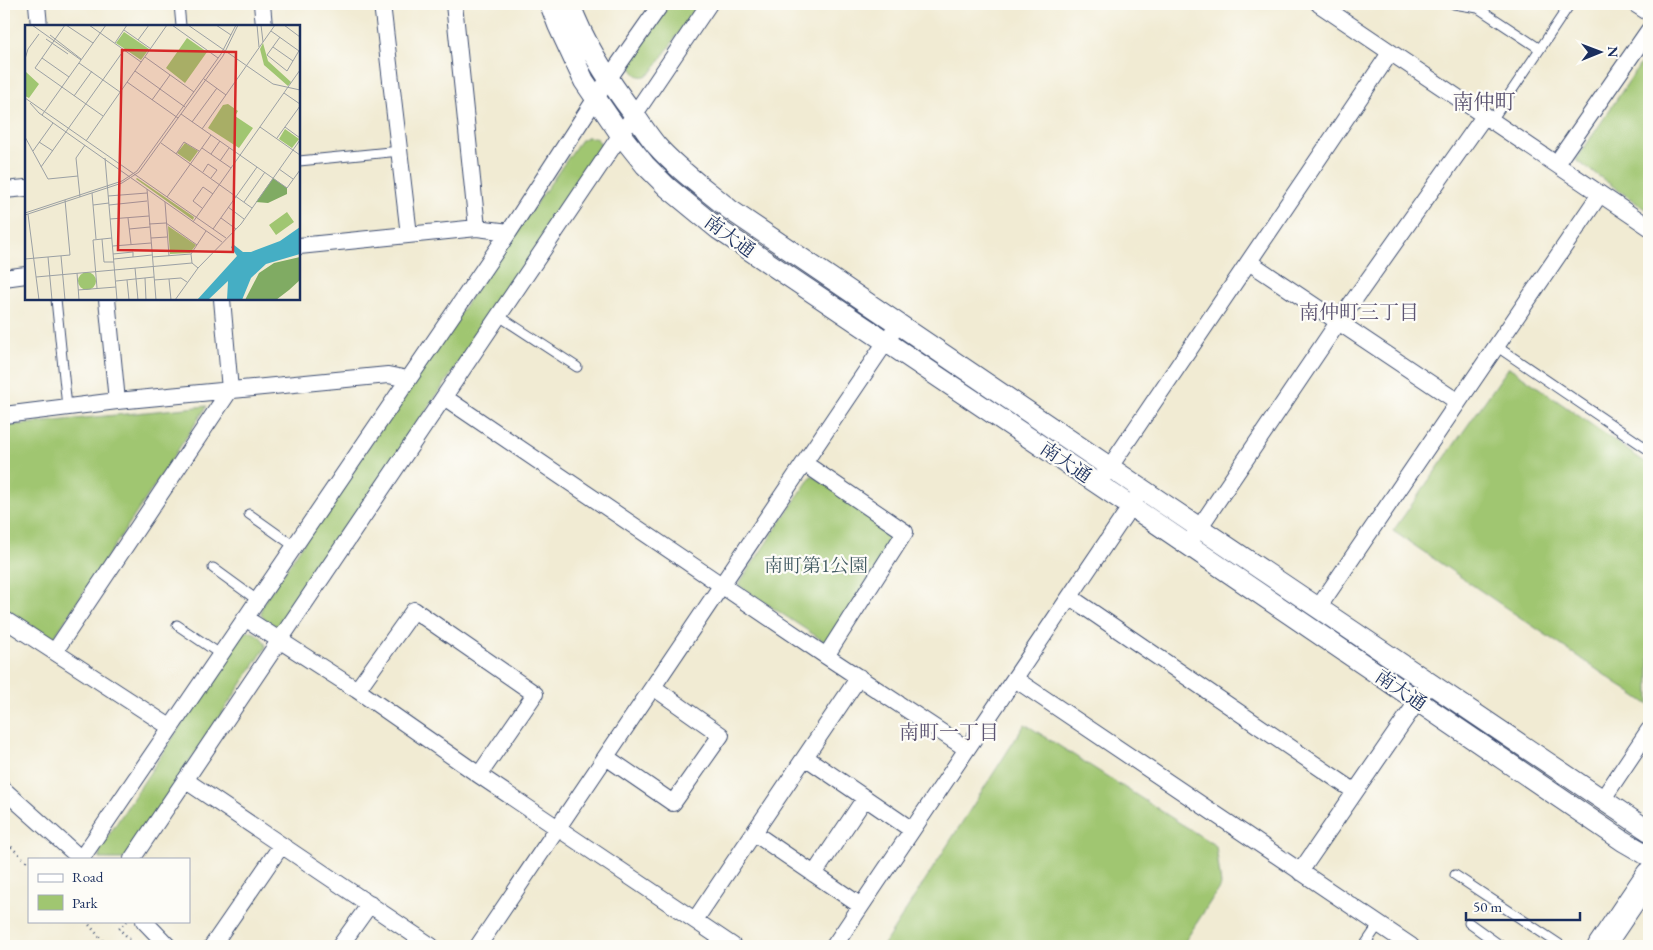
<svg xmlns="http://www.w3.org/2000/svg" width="1653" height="950" viewBox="0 0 1653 950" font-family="'EB Garamond','Noto Serif JP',serif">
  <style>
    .green { fill: #a0c671; stroke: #5e7a68 }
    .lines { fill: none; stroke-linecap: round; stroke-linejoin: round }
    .service-casing { stroke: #3b4b70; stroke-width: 11 }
    .minor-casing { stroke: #3b4b70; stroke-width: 18 }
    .tertiary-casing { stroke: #3b4b70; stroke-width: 22 }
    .primary-casing { stroke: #3b4b70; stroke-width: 28 }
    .path { stroke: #3b4b70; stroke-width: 2.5; stroke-dasharray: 1 4; stroke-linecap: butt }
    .service { stroke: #fff; stroke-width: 9 }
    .minor { stroke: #fff; stroke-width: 16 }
    .tertiary { stroke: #fff; stroke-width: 20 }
    .primary { stroke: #fff; stroke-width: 26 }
    .labels { text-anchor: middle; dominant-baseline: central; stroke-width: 4.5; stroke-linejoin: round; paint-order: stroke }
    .street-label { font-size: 19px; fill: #1b2f5e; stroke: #fdfcf7 }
    .park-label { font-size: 19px; fill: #435c64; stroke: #fdfcf7 }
    .neighbourhood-label { font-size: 20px; fill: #5b5371; stroke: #fdfcf7 }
    .quarter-label { font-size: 21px; fill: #5b5371; stroke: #fdfcf7 }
    .inset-road { fill: none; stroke: #9ba0a4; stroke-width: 1 }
    .view { fill: #d62828; fill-opacity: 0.15; stroke: #d62828; stroke-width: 2.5 }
    .inset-edge { fill: none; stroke: #1b2f5e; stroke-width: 2.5 }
  </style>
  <rect width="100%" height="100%" fill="#fdfcf7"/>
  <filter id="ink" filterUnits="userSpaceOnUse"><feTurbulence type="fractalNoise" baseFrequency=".02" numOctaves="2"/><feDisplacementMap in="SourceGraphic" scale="10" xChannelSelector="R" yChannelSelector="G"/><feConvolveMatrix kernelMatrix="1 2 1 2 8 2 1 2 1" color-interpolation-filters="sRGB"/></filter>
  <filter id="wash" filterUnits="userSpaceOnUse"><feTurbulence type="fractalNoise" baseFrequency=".0096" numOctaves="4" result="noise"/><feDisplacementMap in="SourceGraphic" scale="20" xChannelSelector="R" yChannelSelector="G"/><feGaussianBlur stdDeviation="1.12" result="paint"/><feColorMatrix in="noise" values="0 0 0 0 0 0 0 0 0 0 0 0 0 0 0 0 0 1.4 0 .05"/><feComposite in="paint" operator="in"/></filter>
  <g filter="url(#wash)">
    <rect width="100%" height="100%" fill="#f1ebd3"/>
    <path class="green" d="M670,4H699L651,73C641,80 635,76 630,65L635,55Z
      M1649,51V212L1576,160Z
      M587,137L596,138L601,144V153L280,627C272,625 266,621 261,615L262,605L420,370L580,141Z
      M1509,367L1649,465V705L1393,531Z
      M207,406L53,639L4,608V426Z
      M812,475L898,535L828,644L738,585Z
      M248,631C256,632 265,639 266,647L125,859H100L99,850L241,634Z
      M1025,724L1216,846L1221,885L1182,946H883Z"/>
  </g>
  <g filter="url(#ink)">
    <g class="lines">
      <g class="service-casing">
        <path id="service" d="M179,4L181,26
          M1454,4L1478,8L1540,49L1492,120
          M1540,49L1570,4
          M299,161L400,151
          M56,299L67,407
          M499,316L577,367
          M1496,346L1649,450
          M249,514L294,546
          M213,568L257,600
          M177,625L220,654
          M1455,875L1562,946
          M1469,923L1501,946
          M1364,946L1379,924"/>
      </g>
      <g class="minor-casing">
        <path id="minor" d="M37,4L39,26
          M262,4L264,26
          M382,4L409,235
          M454,4L477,228
          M1319,4L1649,227
          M1635,4L1649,13
          M1556,164L1649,30
          M4,190L26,188
          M299,246L477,228L509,232
          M1249,262L1458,402
          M4,278L26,275
          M107,299L117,401
          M444,397L826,656L967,749
          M4,415L117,401L388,375L408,379
          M804,463L905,532L826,656
          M1103,477L1390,53
          M1193,537L1339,321L1485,115
          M1070,597L1354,791
          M1318,608L1600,194
          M245,618L357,690L479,775L733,946
          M4,619L170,727
          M55,651L230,390L222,299
          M1015,679L1411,946
          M357,690L414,610L535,694L479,775
          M606,757L673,803L721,735L653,687
          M805,757L912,830
          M185,780L431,946
          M4,790L81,859
          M1602,800L1649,730
          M754,833L861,906
          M81,859L509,232L609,78L661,4
          M132,859L709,4
          M1300,872L1430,683
          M814,874L865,798
          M695,920L859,677
          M144,921L168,946
          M212,946L281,846
          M340,946L370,904
          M478,946L898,324
          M834,946L1137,497"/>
      </g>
      <g class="tertiary-casing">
        <path id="tertiary" d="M550,4L558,25L584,81L621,135L645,165L667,187L718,229L1153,521L1623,841L1649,856
          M570,4C584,44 610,83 636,117C642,126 649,136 656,145C677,169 704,188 729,209L1164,504L1649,831"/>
      </g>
      <g class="primary-casing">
        <path id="primary" d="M1601,946L1649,875"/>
      </g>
      <path class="path" d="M4,840L29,864
        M86,921L107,946
        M127,921L119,929L137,946"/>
      <use href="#service" class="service"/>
      <use href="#minor" class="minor"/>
      <use href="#tertiary" class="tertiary"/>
      <use href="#primary" class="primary"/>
    </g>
  </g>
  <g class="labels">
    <g class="street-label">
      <text transform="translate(730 236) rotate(36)">南大通</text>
      <text transform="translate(1066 462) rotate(34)">南大通</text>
      <text transform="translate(1401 690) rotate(34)">南大通</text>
    </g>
    <g class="park-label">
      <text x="816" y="565">南町第1公園</text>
    </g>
    <g class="neighbourhood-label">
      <text x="1359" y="312">南仲町三丁目</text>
      <text x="949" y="732">南町一丁目</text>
    </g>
    <g class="quarter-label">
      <text x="1484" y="101">南仲町</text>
    </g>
  </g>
  <g transform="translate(25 25)">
    <rect width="275" height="275" fill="#f1ebd3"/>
    <path d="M99,7L124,24L116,35L91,18ZM162,13L182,27L160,58L141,43ZM238,18L243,36L266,57L263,61L239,40L235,24ZM0,40L1,47L14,59L4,73L0,71ZM203,79L213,86L210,91L228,103L214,123L183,103L198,80ZM260,104L274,114L267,123L254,114ZM160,118L173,126L165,137L152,128ZM112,153L169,192L168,195L111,154ZM262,187L269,197L251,210L244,200ZM143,201L171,220L165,228L145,229ZM53 256a9 9 0 1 1 18 0a9 9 0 1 1-18 0Z" fill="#a0c671"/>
    <path d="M248,153L262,163V169L243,178L231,177ZM275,232V255L264,265L251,275H220L234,248L249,238Z" fill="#80ab63"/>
    <path d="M275,202V229L241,239L226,253L217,275H202L203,256L183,275H172L212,231L206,222L209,220L218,227H226L255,216Z" fill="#45aec4"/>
    <path class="inset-road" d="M7,0L56,35L81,0M40,0L10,43L78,91M41,0L68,18M64,0L116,37M147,0L193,33M163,0L248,59L275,65M191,0L206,10M232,0L234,22M236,0L238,17M259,0L275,12M99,5L126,24M246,6L274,26M25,10L56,34M255,12L242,30L262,46L275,24M21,14L43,29M113,15L124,0M90,18L102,0M248,22L268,36M120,32L169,67M17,33L44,52M0,34L3,24L14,9M54,38L95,67M110,46L160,82M179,54L201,70M102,57L153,93M259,68L275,79M49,71L67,46M0,73L201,213M127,75L145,50M5,78L14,88L197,217M156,89L262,163L275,145M17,90L56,35M167,97L192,63M235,102L275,130M260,102L275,113M177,104L250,0M0,112L23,154L53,151M252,113L275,81M61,116L142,0M14,117L28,126M136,118L227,183M177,123L206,143M8,126L28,98M151,129L159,117L174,126M186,129L195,116M80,133L92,275M195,136L204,123M16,142L99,25M254,144L268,154M178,147L183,139L192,145L186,153M122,164L131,275M67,168L71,214M83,171L122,168M55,172L51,133L60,120M142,172L186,110M140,177L144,231M219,177L240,147M68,180L84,178M84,180L122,176M203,182L219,194M177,183L168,176L178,162L188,169M0,188L97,156L112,146L196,29L211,0M3,189L14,275M0,190L97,158L114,147L198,31L213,0M103,193L106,219M196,193L211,204M85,194L124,191M168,197L275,45M124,199L141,198L172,220M104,204L125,202M188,204L232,142M126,213L142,212M77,214L79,237H89M88,221L126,218M88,229L108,227V232M36,231L40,275M23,232L27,275M127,232L166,229M0,234L45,230L40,175M89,234L127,230M110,243L113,275M173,243L167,238L166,229L181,206M52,248L54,275M11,252L167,238M120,253L121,275M144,254L146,275M102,255L104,275M129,255L156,253L162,257M91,256L129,252M72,263L68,215L87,213M53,265L91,262M150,275L173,243L216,199L275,115"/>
    <path class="view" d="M97,25L211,27L208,227L93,225Z"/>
    <rect width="275" height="275" class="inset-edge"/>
  </g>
  <rect width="1653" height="950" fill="none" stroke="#fdfcf7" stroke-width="20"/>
  <rect x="28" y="858" width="162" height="65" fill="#fdfcf7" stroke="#a3aaba"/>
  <rect x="38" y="874" width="25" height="8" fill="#ffffff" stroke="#a3aaba"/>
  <text x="72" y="882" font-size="15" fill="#1b2f5e">Road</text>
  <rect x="38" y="895" width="25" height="15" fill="#a0c671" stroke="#a3aaba"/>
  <text x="72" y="908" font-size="15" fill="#1b2f5e">Park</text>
  <g transform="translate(1600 52) rotate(89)" stroke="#fdfcf7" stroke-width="4" paint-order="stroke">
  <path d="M0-4L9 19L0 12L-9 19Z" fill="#1b2f5e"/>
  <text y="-8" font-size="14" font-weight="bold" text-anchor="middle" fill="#1b2f5e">N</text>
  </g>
  <path d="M1466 912v8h114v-8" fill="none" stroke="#1b2f5e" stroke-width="2.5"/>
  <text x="1473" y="912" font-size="15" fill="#1b2f5e" stroke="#fdfcf7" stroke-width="4" paint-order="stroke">50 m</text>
</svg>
